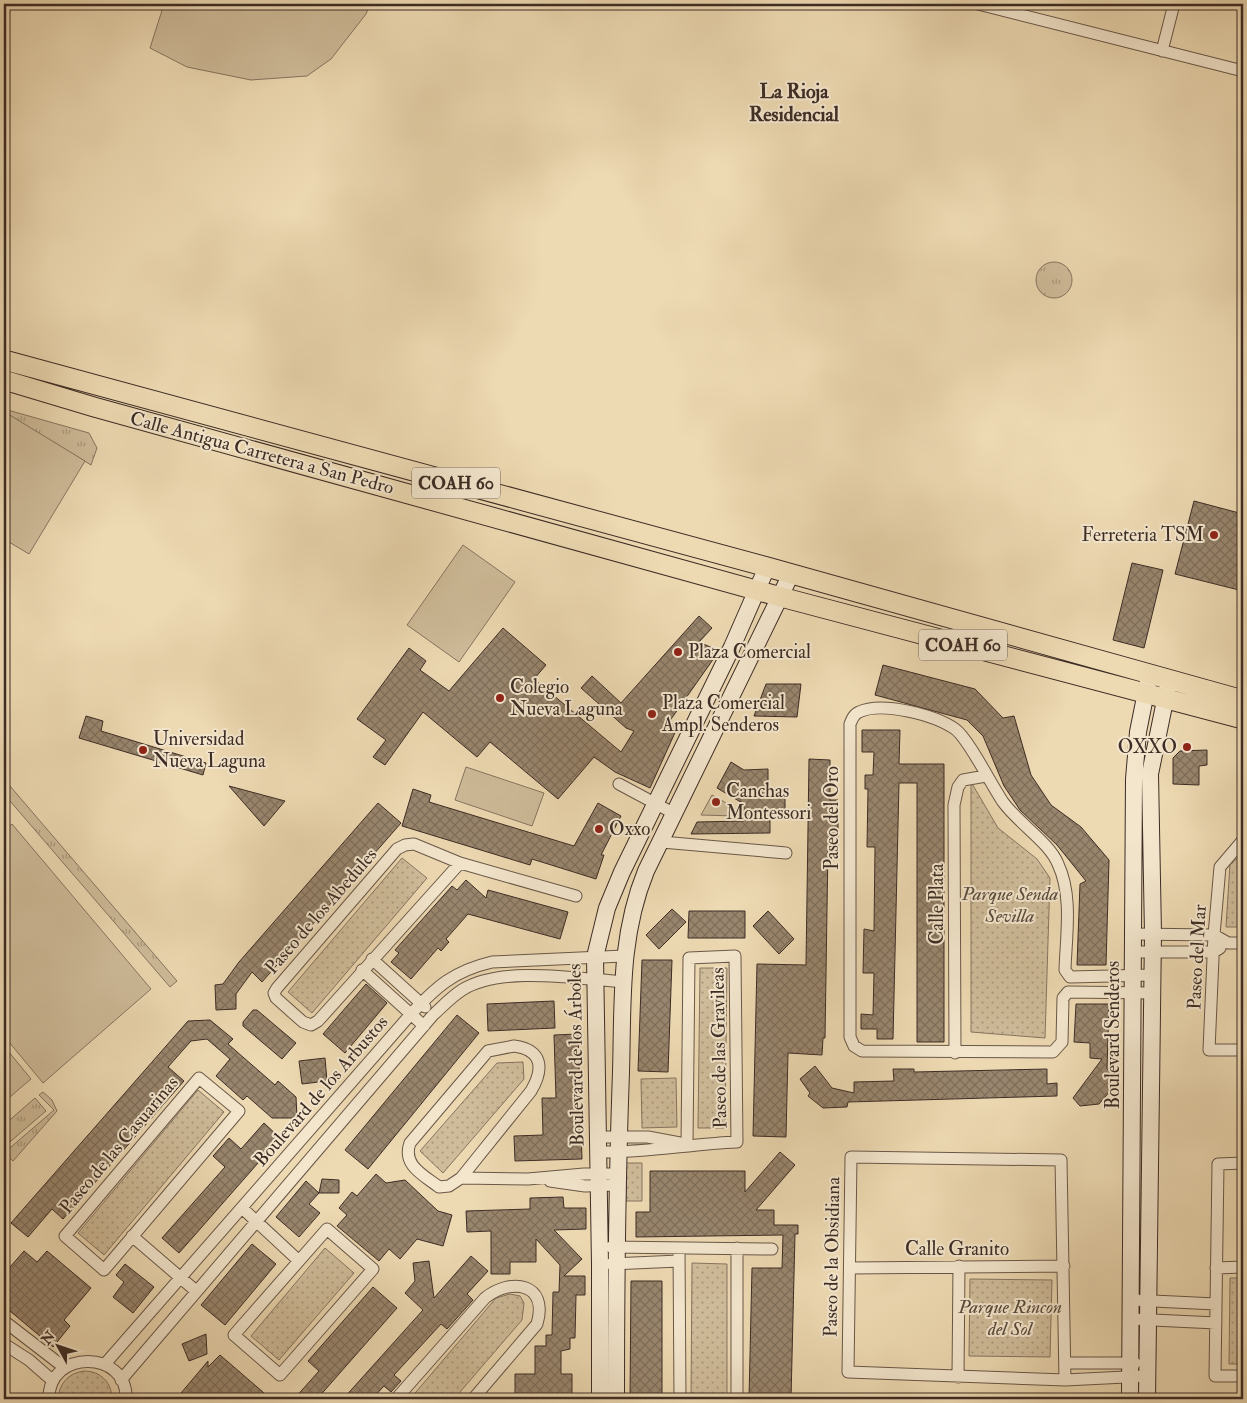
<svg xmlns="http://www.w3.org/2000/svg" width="1247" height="1403" viewBox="0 0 1247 1403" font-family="'IM FELL Double Pica',serif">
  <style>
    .grass { fill: url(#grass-tufts); stroke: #867460 }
    .park { fill: url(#park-dots); stroke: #867460 }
    .pitch { fill: #cfbc9a; stroke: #867460 }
    .building { fill: url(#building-cross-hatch); stroke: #3d2c25 }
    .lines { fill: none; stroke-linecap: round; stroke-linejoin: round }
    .street-casing { stroke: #695748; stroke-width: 13 }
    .secondary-casing { stroke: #3d2c25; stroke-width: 18 }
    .primary-casing { stroke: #3d2c25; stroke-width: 21 }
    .street { stroke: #f3e6cd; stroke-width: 11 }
    .secondary { stroke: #f3e6cd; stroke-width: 16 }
    .primary { stroke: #edd9b2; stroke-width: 19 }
    .poi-dot { fill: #8f2418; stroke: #f3e6cd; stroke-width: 2 }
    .labels { text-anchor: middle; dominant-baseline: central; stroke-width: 4; stroke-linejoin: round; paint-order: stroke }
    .shield { fill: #f3e6cd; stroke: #746457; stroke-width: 1 }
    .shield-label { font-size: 18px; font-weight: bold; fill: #3d2c25 }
    .street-label { font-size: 19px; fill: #3d2c25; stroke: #f3e6cd }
    .poi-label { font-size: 19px; fill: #3d2c25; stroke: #f3e6cd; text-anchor: start }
    .park-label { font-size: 19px; font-style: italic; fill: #5a493c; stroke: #f3e6cd }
    .neighbourhood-label { font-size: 20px; font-weight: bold; fill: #3d2c25; stroke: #f3e6cd }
  </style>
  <defs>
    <pattern id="grass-tufts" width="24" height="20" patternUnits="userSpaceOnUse" patternTransform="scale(1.25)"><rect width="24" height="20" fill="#cfbc9a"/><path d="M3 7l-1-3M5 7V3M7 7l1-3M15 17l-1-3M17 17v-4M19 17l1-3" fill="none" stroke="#a9997d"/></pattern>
    <pattern id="park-dots" width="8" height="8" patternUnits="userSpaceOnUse" patternTransform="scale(1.25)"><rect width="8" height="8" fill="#cfbc9a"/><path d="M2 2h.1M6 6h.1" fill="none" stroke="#a9997d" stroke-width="1.8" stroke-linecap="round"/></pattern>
    <pattern id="building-cross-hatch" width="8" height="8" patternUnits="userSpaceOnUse" patternTransform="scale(1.25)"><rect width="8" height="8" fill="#99866e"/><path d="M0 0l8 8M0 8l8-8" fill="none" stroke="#7e6e5a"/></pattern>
  </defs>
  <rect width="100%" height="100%" fill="#edd9b2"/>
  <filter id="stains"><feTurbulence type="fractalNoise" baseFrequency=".004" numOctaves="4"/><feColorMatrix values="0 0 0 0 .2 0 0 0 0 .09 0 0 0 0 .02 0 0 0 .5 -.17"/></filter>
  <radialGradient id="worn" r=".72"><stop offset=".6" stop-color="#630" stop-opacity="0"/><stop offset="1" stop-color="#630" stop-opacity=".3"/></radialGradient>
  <path class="grass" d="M1036 280a18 18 0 1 1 36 0a18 18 0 1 1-36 0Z
    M4,409L89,433L97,448L91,465L8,415L4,421Z
    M4,779L177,981L170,987L4,794Z
    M43,1092L52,1100L57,1111L13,1161L4,1153L54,1110L39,1095Z
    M35,1098L46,1111L4,1147V1125Z"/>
  <path class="park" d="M971,782L998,828L1037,859L1050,878L1045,1038L971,1032Z
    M1243,854V927H1226L1230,864Z
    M402,858L427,878L312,1013L288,992Z
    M700,968H727L725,1128H698Z
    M523,1062L524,1079L443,1173L420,1151L497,1063Z
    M676,1078L677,1127L642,1128L641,1079Z
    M198,1090L224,1112L104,1255L78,1233Z
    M626,1163H642V1201H626Z
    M325,1248L354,1273L279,1360L251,1336Z
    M692,1263L727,1264V1399H691Z
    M1230,1278H1243V1364H1229Z
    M970,1279L1052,1280L1050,1357L969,1356Z
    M510,1294L520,1296L524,1303L522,1320L454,1399H410L496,1298Z
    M84,1371C101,1371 112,1383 112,1399H58C59,1384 68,1373 84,1371Z"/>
  <path class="pitch" d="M164,4H370L366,14L331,59L307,76L251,80L187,67L150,48Z
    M8,414L85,461L29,554L4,539V421Z
    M463,545L515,582L459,662L407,625Z
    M466,767L544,793L532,826L455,800Z
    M712,795L735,808V816L701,815Z
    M12,824L151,989L43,1083L4,1036V832Z
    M4,1046L31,1079L4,1102Z"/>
  <path class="building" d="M1194,501L1243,514V576L1239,590L1175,574Z
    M1132,563L1163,570L1144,648L1113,640Z
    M699,616L712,628L699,642L719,651L669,722L678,726L650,788L615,772L594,757L558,799L490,742L477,757L423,712L385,765L373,757L386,740L357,719L409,648L426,661L420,670L449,691L503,628L546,665L534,679L621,752L634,731L626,728L581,688L592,676L621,703Z
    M883,665L975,689L1003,718L1014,716L1031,775L1051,805L1081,827L1109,860L1106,965H1077L1080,884L1086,881L1057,845L1020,810L1004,786L983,736L967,720L875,695Z
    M766,684H801L797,717L754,716Z
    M86,716L103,721L101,731L206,763L203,775L79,738Z
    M862,730H900L899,764H944V1042H917V783H899L893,1039H877V1029H861V1014L873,1015L874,973H863L864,929L874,931L875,847H867L868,789H865V775H873L874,752H862Z
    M1207,750V765L1199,766V785L1173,784V758L1180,751Z
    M809,759L830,760V800H838V846H828L825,1038H823L822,1055L788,1053L786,1137L753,1136L757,964L806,965Z
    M731,762L744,770L768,769V795L785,794V813H770V833L691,834L697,822L744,821V804L717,788Z
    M229,786L285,801L264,826Z
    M413,789L431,795L429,802L574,846L598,803L621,816L601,855H604L596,879L532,859L530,865L402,826Z
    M378,803L401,823L262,982L252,972L236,994V1009L216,1010L215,985L223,984L239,962Z
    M466,880L486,898L488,890L568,912L560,939L468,914L446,939L449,942L441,951L438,948L411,979L391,962L399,953L395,950L452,886L457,890Z
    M672,909L686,922L659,949L646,935Z
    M689,911H745V938H688Z
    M768,911L794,939L779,954L753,926Z
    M642,960H672L668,1072L638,1071Z
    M366,984L387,1003L345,1053L323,1034Z
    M554,1001L555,1028L488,1031L487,1004Z
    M1076,1004H1109L1107,1069L1117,1072L1111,1090L1099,1104L1080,1106L1073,1098L1102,1059L1090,1058V1043L1074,1042Z
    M253,1010H257L296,1043L282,1059L243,1026V1022Z
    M457,1015L479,1033L368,1169L345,1150Z
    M210,1020L233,1039L228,1044L275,1085L278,1081L296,1097L297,1118H272L247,1096L243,1100L216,1076L230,1059L207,1039L191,1041L168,1067L184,1081L63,1219L52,1209L28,1237L11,1223L188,1021Z
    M578,1034L582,1159L515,1161L514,1136L543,1135L542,1098H556L554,1035Z
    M325,1058L327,1081L302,1084L299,1061Z
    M815,1066L832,1088L854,1093V1082L894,1081L893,1069H914V1072L1047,1069V1084L1057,1083V1096L848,1102L847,1107L823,1108L808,1096L810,1093L800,1079Z
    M264,1123L280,1138L179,1253L162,1238L225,1167L213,1156L229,1138L241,1149Z
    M780,1152L795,1165L756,1210H774V1225H798V1234H795L791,1399H749L752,1268H782L783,1235L636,1237V1212H650V1171H745V1192Z
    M376,1174L386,1183L405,1180L438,1211L452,1215L443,1246L417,1239L400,1259L389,1249L379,1261L337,1226L347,1215L339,1208L352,1192L357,1196Z
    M322,1179L339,1180V1193H319Z
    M306,1181L319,1193L309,1204L320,1213L299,1237L276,1217Z
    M563,1197L564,1208H586V1229L554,1230L582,1259L564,1276H585V1295H576L575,1338H570V1349L561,1351V1374H572V1396H515V1374H535V1346H546V1335H552L553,1292H559L560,1265L536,1239V1262H510V1274H491V1231L467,1232L466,1211L530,1209V1198Z
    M252,1244L276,1264L225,1325L201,1305Z
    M24,1251L37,1262L47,1251L91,1288L64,1320L70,1326L53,1347L4,1306V1274Z
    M471,1256L488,1271L467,1294L473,1300L447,1329L441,1324L394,1375L401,1381L391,1392L384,1386L372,1399H343L423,1310L405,1293L415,1281L413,1263L429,1261L434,1298Z
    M125,1264L154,1287L133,1313L113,1297L124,1282L116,1275Z
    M631,1281H662V1399H630Z
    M373,1287L397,1308L317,1399H294L319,1371L308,1361Z
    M206,1334L207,1354L189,1361L182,1344Z
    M220,1355L271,1399H176L208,1361V1367Z"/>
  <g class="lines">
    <g class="street-casing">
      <path id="street" d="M978,4L1243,71
        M1162,51L1174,4
        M619,784L675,814
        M1243,840L1220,867L1214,935L1209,1050H1243
        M662,842L786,853
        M460,863L318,1021L311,1025L303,1022L276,998L274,993L277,988L397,849L405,845L414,844L460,863L576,896
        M1133,934L1214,935L1228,943H1243
        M1133,952H1214L1220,948
        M372,959L425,1007
        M362,970L424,1026
        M1152,993L1068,992L1063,998L1062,1042L1053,1052L862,1051L854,1046L850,1037V724C852,719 854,714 859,712C882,701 935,715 955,729C968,738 992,786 1003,802C1018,823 1049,842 1058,864C1073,896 1066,936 1065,970L1070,977L1152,975
        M514,1046C543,1050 544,1069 531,1091L461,1178L449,1186L439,1187C423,1175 402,1165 410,1143L488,1051Z
        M955,1053L954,805L958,787L963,780L986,776
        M199,1078L239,1111L104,1270L65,1236Z
        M597,1137H648L680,1143
        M597,1152C644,1153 690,1144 737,1142L735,956L689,958L687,1144
        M1243,1163L1218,1164L1215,1376H1243
        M461,1178L528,1179L584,1174H618
        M550,1181L585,1186L618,1185
        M242,1208L299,1261
        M327,1229L373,1269L280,1375L234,1335Z
        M132,1236L196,1291
        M611,1247L772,1249
        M679,1248L680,1399
        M737,1248V1399
        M611,1264L679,1261
        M850,1268L1064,1266
        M1216,1268L1243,1267
        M1132,1300L1216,1304
        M1132,1319L1216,1323
        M4,1321L65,1368
        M4,1344L29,1360L53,1381
        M1065,1363H1135
        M105,1364L411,1014C437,986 454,971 492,962L624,956
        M958,1377L959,1266
        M121,1380L433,1015C442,1007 451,997 462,990C502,965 579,979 624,982
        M1065,1380L1061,1160L851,1157L848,1372L1065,1380L1146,1376
        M49,1399C48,1349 128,1349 126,1399
        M396,1399L485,1298C511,1277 549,1283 537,1324L473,1399"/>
    </g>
    <g class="secondary-casing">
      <path id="secondary" d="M600,1399V1264L595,957L607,908L622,872L732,647L767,567
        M616,1399C616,1290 617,1181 621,1072C623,1003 619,937 646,871L791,574
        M1130,1399L1134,779L1138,732L1148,682
        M1147,1399L1153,934L1150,774L1168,686"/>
    </g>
    <g class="primary-casing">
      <path id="primary" d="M4,360L767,567L1243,700
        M4,380L94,407L781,597L1243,719"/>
    </g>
    <use href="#street" class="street"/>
    <use href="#secondary" class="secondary"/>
    <use href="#primary" class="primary"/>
  </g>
  <g class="poi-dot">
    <circle cx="1214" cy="535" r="5"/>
    <circle cx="678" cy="652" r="5"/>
    <circle cx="500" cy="698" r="5"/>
    <circle cx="652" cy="714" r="5"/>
    <circle cx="1187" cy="747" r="5"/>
    <circle cx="143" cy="750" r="5"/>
    <circle cx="716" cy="802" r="5"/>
    <circle cx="599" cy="829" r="5"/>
  </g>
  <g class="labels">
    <g class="shield">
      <rect x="412" y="467.5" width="88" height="31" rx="4"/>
      <rect x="919" y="629.5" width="88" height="31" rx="4"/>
    </g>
    <g class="shield-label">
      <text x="456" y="483">COAH 60</text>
      <text x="963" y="645">COAH 60</text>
    </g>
    <g class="street-label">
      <text transform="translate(262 453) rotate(15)">Calle Antigua Carretera a San Pedro</text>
      <text transform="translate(832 818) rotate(-90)">Paseo del Oro</text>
      <text transform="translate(937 904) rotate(-90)">Calle Plata</text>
      <text transform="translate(321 911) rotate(-49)">Paseo de los Abedules</text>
      <text transform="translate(1197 957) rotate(-87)">Paseo del Mar</text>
      <text transform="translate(1113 1035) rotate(-90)">Boulevard Senderos</text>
      <text transform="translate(719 1048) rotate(-91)">Paseo de las Gravileas</text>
      <text transform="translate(576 1055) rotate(-91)">Boulevard de los Árboles</text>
      <text transform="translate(321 1091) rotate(-49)">Boulevard de los Arbustos</text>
      <text transform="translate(119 1145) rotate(-50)">Paseo de las Casuarinas</text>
      <text x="957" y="1249">Calle Granito</text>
      <text transform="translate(832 1257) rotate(-89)">Paseo de la Obsidiana</text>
    </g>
    <g class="poi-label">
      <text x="1204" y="535" text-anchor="end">Ferreteria TSM</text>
      <text x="688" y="652">Plaza Comercial</text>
      <text x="510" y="687">Colegio<tspan x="510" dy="22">Nueva Laguna</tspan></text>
      <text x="662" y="703">Plaza Comercial<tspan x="662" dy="22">Ampl. Senderos</tspan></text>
      <text x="153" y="739">Universidad<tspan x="153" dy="22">Nueva Laguna</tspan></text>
      <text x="1177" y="747" text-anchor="end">OXXO</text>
      <text x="726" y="791">Canchas<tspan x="726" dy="22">Montessori</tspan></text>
      <text x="609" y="829">Oxxo</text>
    </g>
    <g class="park-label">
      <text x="1010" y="894">Parque Senda<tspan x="1010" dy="22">Sevilla</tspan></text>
      <text x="1010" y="1307">Parque Rincon<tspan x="1010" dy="22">del Sol</tspan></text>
    </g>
    <g class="neighbourhood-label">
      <text x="794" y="91">La Rioja<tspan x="794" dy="23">Residencial</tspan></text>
    </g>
  </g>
  <rect width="1247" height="1403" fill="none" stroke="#edd9b2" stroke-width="20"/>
  <rect x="5" y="5" width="1237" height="1393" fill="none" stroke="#3d2c25" stroke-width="2.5"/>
  <rect x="10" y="10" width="1227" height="1383" fill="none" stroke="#3d2c25"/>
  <g transform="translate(58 1346) rotate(310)" stroke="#f3e6cd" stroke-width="4" paint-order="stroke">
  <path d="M0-4L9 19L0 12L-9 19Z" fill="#3d2c25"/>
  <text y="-8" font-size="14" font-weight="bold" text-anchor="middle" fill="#3d2c25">N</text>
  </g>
  <rect width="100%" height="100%" filter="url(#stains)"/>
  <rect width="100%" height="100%" fill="url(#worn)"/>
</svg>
